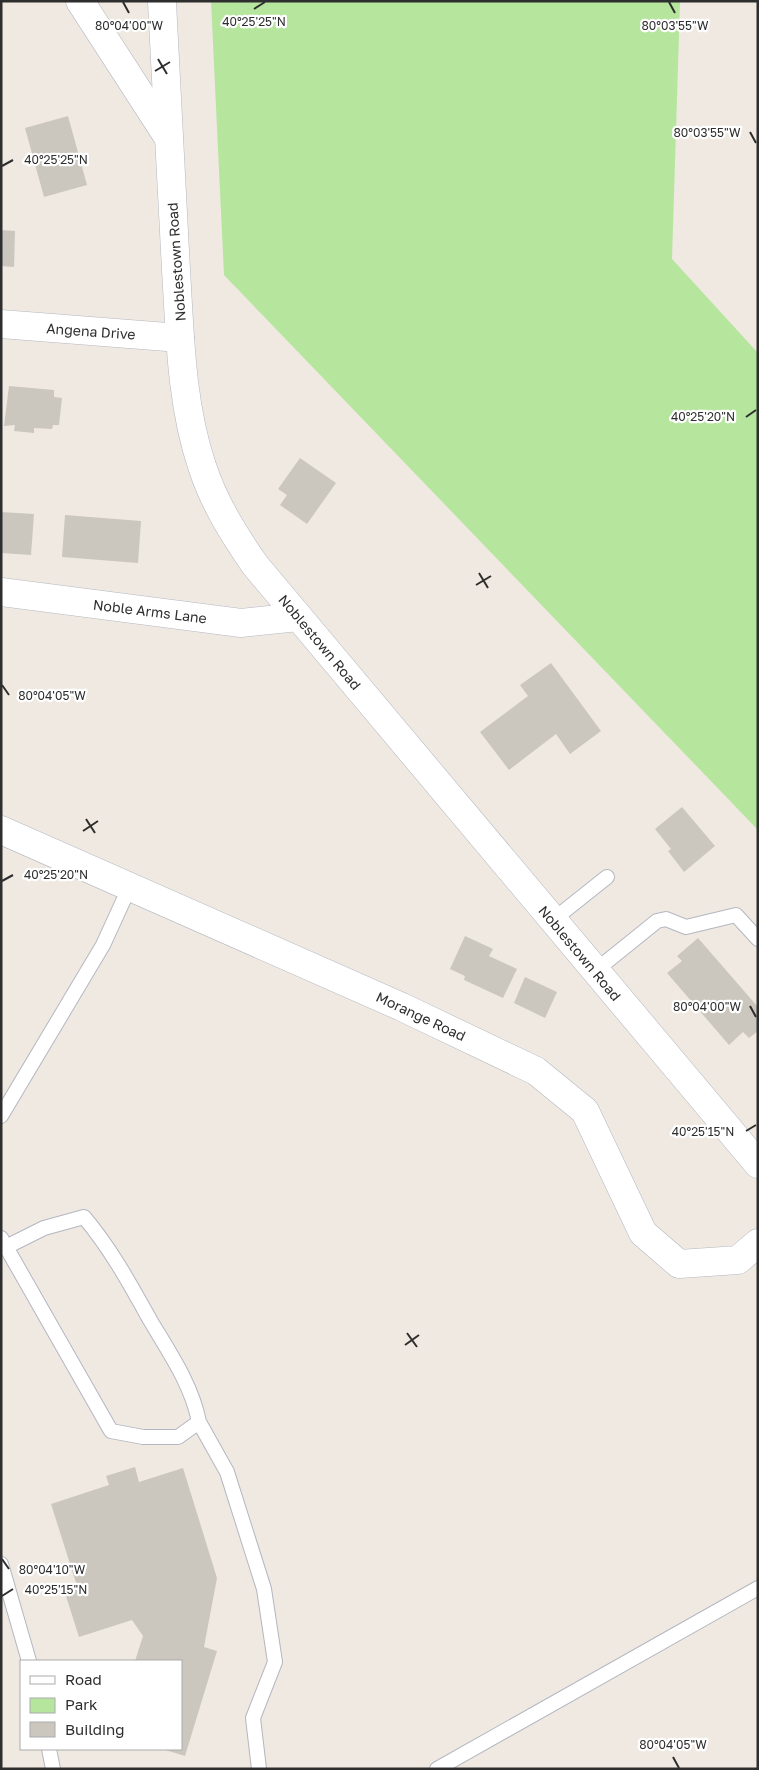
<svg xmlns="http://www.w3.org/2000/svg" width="759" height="1770" viewBox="0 0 759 1770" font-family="'Golos Text',sans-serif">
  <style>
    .green { fill: #b6e59e }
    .building { fill: #cbc7bf }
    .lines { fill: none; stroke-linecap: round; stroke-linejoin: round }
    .lane-casing { stroke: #b4b7c1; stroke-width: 16 }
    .street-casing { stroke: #b4b7c1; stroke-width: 29 }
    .secondary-casing { stroke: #b4b7c1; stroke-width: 29 }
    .lane { stroke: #fff; stroke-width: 14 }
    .street { stroke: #fff; stroke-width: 28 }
    .secondary { stroke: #fff; stroke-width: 28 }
    .ticks { fill: none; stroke: #2e2e2e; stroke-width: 2 }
    .labels { text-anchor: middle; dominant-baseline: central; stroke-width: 4.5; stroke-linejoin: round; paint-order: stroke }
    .street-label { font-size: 14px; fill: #2e2e2e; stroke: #fff }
    .ticks-label { font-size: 12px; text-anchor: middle; fill: #2e2e2e; stroke: #fff; stroke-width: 4.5; stroke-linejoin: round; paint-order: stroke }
  </style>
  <rect width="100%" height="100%" fill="#efe9e1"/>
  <path class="green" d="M211,1H680L672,259L758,353V830L224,275Z"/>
  <path class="building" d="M68,116L87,185L44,197L25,128Z
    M1,230L15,231L14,267L1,266Z
    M9,386L54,390V397L62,398L59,425H53L52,429L34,428V433L14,431L15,425L4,426Z
    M300,458L336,483L307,524L280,505L287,495L278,489Z
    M1,512L34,514L31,555L1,553Z
    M65,515L141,521L138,563L62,557Z
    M551,663L601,731L570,754L556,734L509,770L480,732L528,696L520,685Z
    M682,807L715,846L684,872L668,851L671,849L655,829Z
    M465,936L493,949L489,956L517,969L503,998L464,980L465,976L450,969Z
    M698,938L758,1007V1031L749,1038L743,1032L729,1045L667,973L682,961L677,956Z
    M525,977L557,992L545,1018L514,1003Z
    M135,1467L139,1482L183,1468L217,1578L204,1647L217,1651L185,1756L162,1749H181V1661H135L143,1636L132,1620L79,1637L65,1593L78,1589L51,1504L109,1485L106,1476Z"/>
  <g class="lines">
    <g class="lane-casing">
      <path id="lane" d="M553,920L607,877
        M595,971L657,921L666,919L686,927L736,915L758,939
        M1,1116L103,945L130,886
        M1,1238L111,1431L143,1437H178L199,1422C192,1385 169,1352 150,1320C130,1284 111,1249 84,1217L44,1228L8,1246
        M199,1422L227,1472L264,1589L275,1662L253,1718L259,1769
        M1,1564L29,1661
        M49,1749L53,1769
        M437,1769L758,1588"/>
    </g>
    <g class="street-casing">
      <path id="street" d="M80,1L168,137
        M1,324L180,338
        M1,592L241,623L298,617"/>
    </g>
    <g class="secondary-casing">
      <path id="secondary" d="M162,1C166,91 171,181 176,270C180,335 181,404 202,466C214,503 233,533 255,565L758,1164
        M1,830L402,1007L536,1071L585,1111L643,1233L679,1264L738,1260L758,1243"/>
    </g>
    <use href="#lane" class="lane"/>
    <use href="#street" class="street"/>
    <use href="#secondary" class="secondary"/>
  </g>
  <path class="ticks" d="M123,2L129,13M669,2L675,13M254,9L265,2M158,59L167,74M155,71L170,62M750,132L756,143M2,166L13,160M746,417L756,410M479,573L488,588M476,585L491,576M2,685L9,695M86,819L95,833M83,831L98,821M2,881L13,875M750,1006L756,1017M746,1131L756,1125M407,1333L417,1347M405,1345L419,1335M2,1559L9,1569M2,1596L13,1589M673,1757L679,1768"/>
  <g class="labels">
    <g class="street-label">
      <text transform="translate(176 262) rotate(-94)">Noblestown Road</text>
      <text transform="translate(91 331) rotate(4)">Angena Drive</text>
      <text transform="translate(150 611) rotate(7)">Noble Arms Lane</text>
      <text transform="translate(320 642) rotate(50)">Noblestown Road</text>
      <text transform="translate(580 953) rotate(50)">Noblestown Road</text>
      <text transform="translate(421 1016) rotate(25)">Morange Road</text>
    </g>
  </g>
  <g class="ticks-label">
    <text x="254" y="26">40°25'25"N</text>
    <text x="129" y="30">80°04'00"W</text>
    <text x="675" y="30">80°03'55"W</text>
    <text x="707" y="137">80°03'55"W</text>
    <text x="56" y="164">40°25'25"N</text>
    <text x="703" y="421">40°25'20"N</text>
    <text x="52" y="700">80°04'05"W</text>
    <text x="56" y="879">40°25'20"N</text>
    <text x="707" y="1011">80°04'00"W</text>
    <text x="703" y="1136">40°25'15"N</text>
    <text x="52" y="1574">80°04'10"W</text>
    <text x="56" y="1594">40°25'15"N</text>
    <text x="673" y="1749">80°04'05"W</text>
  </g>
  <rect width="759" height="1770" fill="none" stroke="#2e2e2e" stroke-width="5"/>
  <rect x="20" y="1660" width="162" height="90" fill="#ffffff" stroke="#ababab"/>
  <rect x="30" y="1676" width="25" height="8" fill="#ffffff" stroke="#ababab"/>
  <text x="65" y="1685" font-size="15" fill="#2e2e2e">Road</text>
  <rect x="30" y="1698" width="25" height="15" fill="#b6e59e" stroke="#ababab"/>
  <text x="65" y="1710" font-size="15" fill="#2e2e2e">Park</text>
  <rect x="30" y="1722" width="25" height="15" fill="#cbc7bf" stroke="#ababab"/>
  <text x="65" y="1735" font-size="15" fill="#2e2e2e">Building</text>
</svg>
